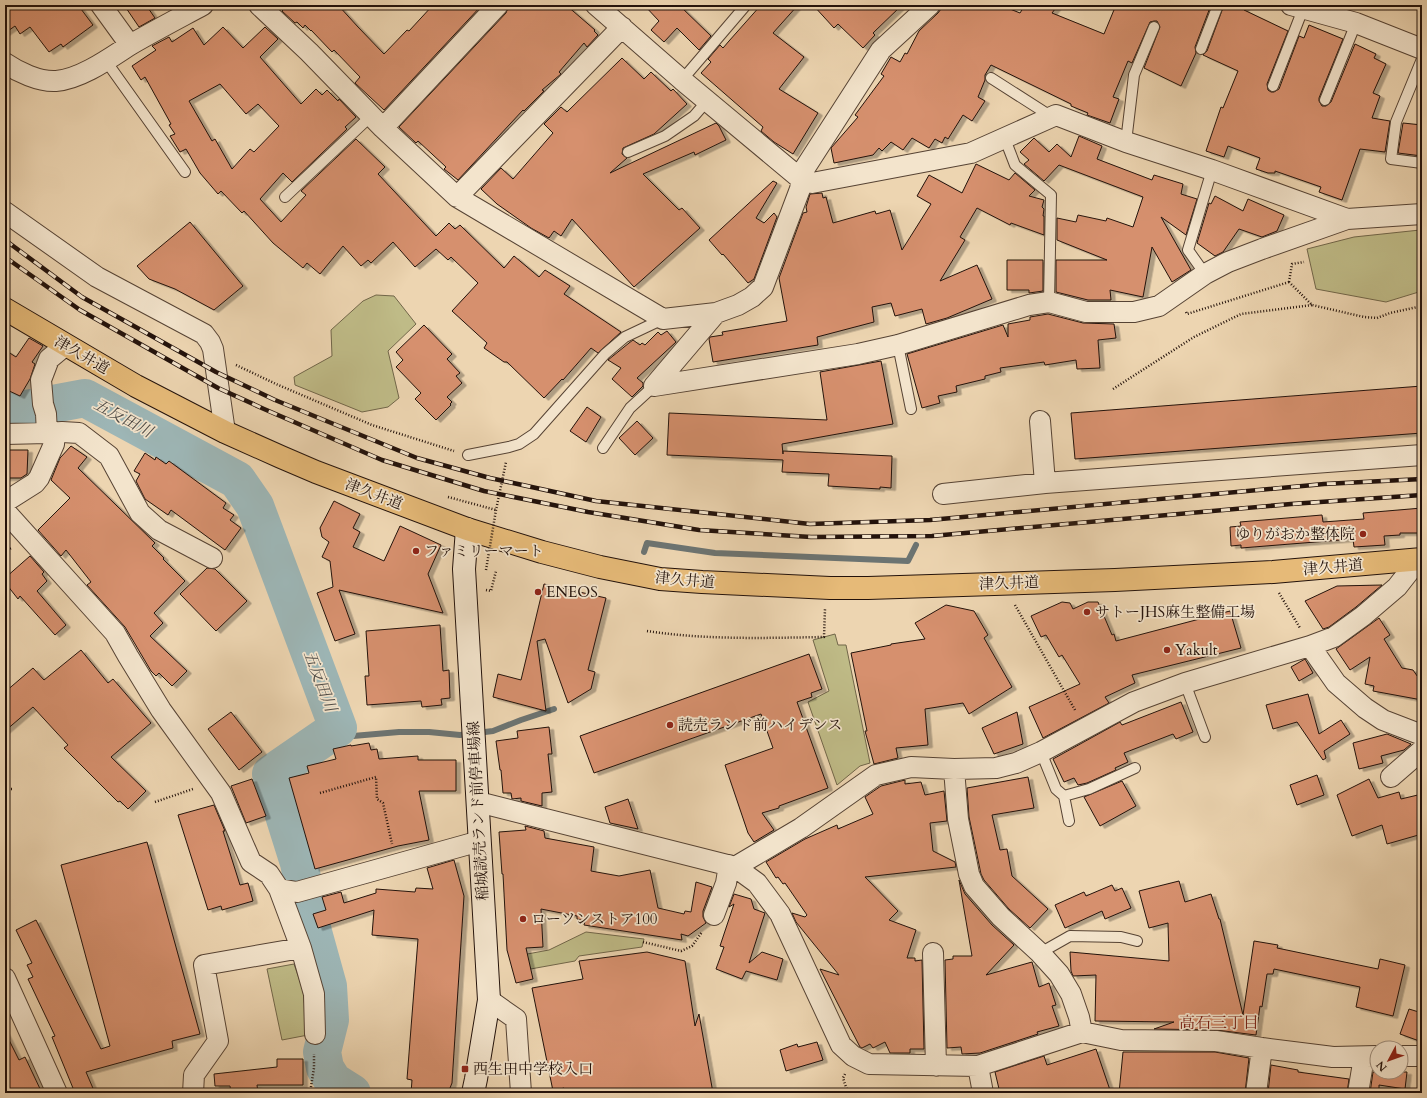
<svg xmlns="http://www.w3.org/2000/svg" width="1427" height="1098" viewBox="0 0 1427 1098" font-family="Cardo,'Noto Serif JP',serif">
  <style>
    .green { fill: #bfbb87; stroke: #716649 }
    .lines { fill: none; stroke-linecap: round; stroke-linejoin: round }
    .stream { stroke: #6c7472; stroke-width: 6 }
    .river { stroke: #9db6b6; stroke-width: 38 }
    .building { fill: #d6906e; stroke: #23120b; fill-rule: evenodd; filter: url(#shadow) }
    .lane-casing { stroke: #564334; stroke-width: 12 }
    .street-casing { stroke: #564334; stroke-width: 22 }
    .secondary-casing { stroke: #23120b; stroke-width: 24 }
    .primary-casing { stroke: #23120b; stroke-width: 24 }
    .path { stroke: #23120b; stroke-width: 2.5; stroke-dasharray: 1 2; stroke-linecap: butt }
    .lane { stroke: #f3e4cc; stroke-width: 10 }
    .street { stroke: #f3e4cc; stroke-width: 20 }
    .secondary { stroke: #f3e4cc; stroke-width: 22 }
    .primary { stroke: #e6ba78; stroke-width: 22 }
    .rail-casing { stroke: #23120b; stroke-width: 4.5 }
    .rail { stroke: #f3e4cc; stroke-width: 3; stroke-dasharray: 9; stroke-linecap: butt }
    .path-bridge { stroke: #23120b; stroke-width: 2.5; stroke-dasharray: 1 2; stroke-linecap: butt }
    .poi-dot { fill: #8f2418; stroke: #f3e4cc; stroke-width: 1.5 }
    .labels { text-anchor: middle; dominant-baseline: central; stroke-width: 3.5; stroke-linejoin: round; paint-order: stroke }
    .street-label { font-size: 15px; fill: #23120b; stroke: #f3e4cc }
    .poi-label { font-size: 15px; fill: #23120b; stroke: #f3e4cc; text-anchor: start }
    .water-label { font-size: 16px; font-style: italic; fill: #4e4b47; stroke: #f3e4cc }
    .neighbourhood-label { font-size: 16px; fill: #7a1f14; stroke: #f3e4cc }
  </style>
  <defs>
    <filter id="shadow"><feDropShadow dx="4.5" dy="2.5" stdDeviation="0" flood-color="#0004"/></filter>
  </defs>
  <rect width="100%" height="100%" fill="#edd5b1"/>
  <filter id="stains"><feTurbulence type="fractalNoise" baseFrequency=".005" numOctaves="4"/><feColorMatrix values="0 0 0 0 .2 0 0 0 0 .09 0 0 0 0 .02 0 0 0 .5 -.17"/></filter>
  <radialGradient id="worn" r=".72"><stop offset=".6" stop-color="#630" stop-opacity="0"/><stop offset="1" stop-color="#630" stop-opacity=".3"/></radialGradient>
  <path class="green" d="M1420,230L1422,244V291L1386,302L1316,289L1307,249L1354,237Z
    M376,295L394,296L416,324L388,351L399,398L388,407L362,412L295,385L294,377L332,356L331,330L363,301Z
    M835,634L838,645H846L870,763L860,766L837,785L808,702L829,691L813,640Z
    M586,932L644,939L642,947L579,956L575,961L514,972L511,957L549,950Z
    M294,964L303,990L308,1035L282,1040L267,969Z"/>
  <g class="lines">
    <path class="stream" d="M644,552L647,543L715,553L908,561L916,545
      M338,728L353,736L399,732H429L460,735L493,731L521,720L554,709"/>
    <path class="river" d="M5,413L85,398L237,480L255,506L338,728L271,774L299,863L313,932L328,986L330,1020L322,1052L325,1068L333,1081L352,1093"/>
  </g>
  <path class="building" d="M5,5H78L93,25L63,47L61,44L49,52L30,27L20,34L15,26L5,33Z
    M124,5H146L155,18L139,27Z
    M280,5H338L358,27L384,54L407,30L409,31L433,5H482L384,110L355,83L360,77L334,50L332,52L311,30V31L305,25L303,28L297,22L295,23L282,11L284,9Z
    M509,5H556L558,7L561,5H566L595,30L594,31L598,35L587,47L584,43L559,72L561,74L542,90L544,91L524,111L523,110L458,180L444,169L446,167L418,141L416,143L399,127L506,13Z
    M644,5H679L711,36L699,50L677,28L664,42L651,30L659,21Z
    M761,5H798L773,33L804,57L779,89L818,113L793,154L774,142L761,131L763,127L701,73L711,62L708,59L720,45L723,48L729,41Z
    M813,5H902L873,33L875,35L863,48L838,24L834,28Z
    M941,5H1000L1020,13L1025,5H1058L1052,13L1104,34L1116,5H1211L1195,47L1196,53L1181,86L1144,68L1160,27L1157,21H1154L1150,22L1132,63L1128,61L1113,97L1119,99L1110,123L1087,115L1088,113L1071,106V104L991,65L985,75V80L978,97L985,101L972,121L963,115L948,139L945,137L942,143L935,139L929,148L912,138L903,150L891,142L882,151L879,148L873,155L834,163L831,148L858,117L855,115L884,76L881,74L891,57L900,62L905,53L907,54L919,31L938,13L941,9Z
    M1224,5H1246L1244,10L1288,31L1267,84L1268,90L1271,92H1274L1279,89L1299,36L1304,38L1309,25L1343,39L1319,98V101L1322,106H1326L1331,102L1355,44L1376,54L1374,58L1386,64L1373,93L1380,96L1372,118L1390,121L1385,152L1360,149L1342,200L1319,192L1321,187L1275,171V173H1268L1256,169L1260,158L1228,146L1224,157L1206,151L1221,107L1223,108L1238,71L1203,55L1207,51Z
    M223,27L243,48L265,27L278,39L260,57L301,104L316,89L322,95L327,90L338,101L339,99L356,117L345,127L347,129L292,182L283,173L260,199L281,222L306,195L301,191L356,139L385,167L378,174L436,236L449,223L455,229L460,225L504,268L514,256L539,277L545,270L570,286L564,294L621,332L598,353L591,348L563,380L562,379L544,398L507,362H504L484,348L487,343L452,311L478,283L451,257L448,260L436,249L415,267L393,242L371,263L368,260L361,266L343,246L320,274L307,263L303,268L273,243L244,211L242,213L221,191L218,194L200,173L186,149L180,152L170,136L175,134L169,125L171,124L145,77L141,80L132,66L156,50L152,46L169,37L172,42L193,28L204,45ZM220,84L246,114L258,104L279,126L254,152L250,149L232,169L215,139L212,141L189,101Z
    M622,58L644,79L651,72L671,91L673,89L687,104L654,134L623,148L622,154L627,158L610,173L716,123L719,126L726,140L695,155L694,152L643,174L679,210L682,208L700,228L634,287L572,219L561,236L554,231L549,238L531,228L497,204L481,189L501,168L513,179L553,133L544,124L561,107L567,112Z
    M1403,123L1422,125V156L1398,153Z
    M1079,136L1102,146L1097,159L1152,180L1154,175L1183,184L1181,194L1197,199L1186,235L1161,217L1191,270L1172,282L1152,247L1143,297L1110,290L1111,300H1088L1056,292V260H1107L1057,240V218L1076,222L1078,215L1106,221L1107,218L1133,227L1143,197L1059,165L1044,181L1024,164L1029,160L1020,152L1034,138L1049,152L1057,144L1071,157Z
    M976,164L1009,180L1015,173L1035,190L1029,196L1044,200L1042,207L1044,209L1043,216H1044V235L1011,223L1010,225L977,208L960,237L965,240L940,281L977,265L992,299L947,318L926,324L922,309L895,316L891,303L872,307L874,322L817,337L818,345L713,362L709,339L710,337L723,335L722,332L787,321L779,278L803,213L807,212L806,207L810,194L822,193L823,198L826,197L833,223L875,211L876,214L890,210L902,250L931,204L917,196L929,175L962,193Z
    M773,181L777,183L756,218L764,223L774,213L777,217L754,279L748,283L723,254L722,255L709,240Z
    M1215,196L1243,211L1248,199L1284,215L1277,231L1262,237L1239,229L1223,252L1215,256L1197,243L1209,203L1211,204Z
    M190,222L243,286L214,310L175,289L149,279L137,266Z
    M1007,260H1043V291L1029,293V290H1007Z
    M1048,314L1083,323L1114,324L1116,338L1098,340L1100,368L1077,369L1076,360L1045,365L1044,362L1000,368L1001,372L985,376V379L956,386L957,392L938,396L940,403L922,408L907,354L1003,325L1008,337V324L1030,320V317Z
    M424,325L452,354L447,359L460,373L456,376L462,383L447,397L452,402L450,404L451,405L436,420L415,399L421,393L396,367L403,360L396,352Z
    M667,331L676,342L637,378L643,383V386L632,397L612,379L621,368L608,360L629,343L633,340L640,345L642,343L645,345L658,332L661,335Z
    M29,338L43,346L32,362L35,364L30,379L20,396L5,389V350L16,357Z
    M881,361L893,424L782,444L783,454V451L892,456L891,488L880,487V489L828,486L829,474L782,472L783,460L667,455L669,413L827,420L820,372Z
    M1422,386V433L1075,459L1071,413Z
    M587,407L601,417L586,442L570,431Z
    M637,421L653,438L635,455L619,438Z
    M71,446L87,457L78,468L155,543L152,546L164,558L163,559L185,581L154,613L163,623L150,636L187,671L172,686L159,673L156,676L151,671L125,627L87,585L91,582L66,550L61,556L38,530L70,498L51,480L60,458Z
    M5,450H28L27,474L21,478H5Z
    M145,453L155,460L156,457L166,464L169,461L226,503L223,508L234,515L230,520L241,528L225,550L171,510L168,515L145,499L136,481L140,474L134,471Z
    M334,501L360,514L353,528L360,532L353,547L384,561L400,526L441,545L428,574L443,613L339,590L355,634L335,641L317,593L333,587L330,561L322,557L329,542L322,537L320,528Z
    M1422,508V533H1400V535L1384,536L1385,545L1354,547L1353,539L1241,548V545L1231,546L1230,527L1241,526L1240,522L1322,515L1323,522L1364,519L1363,513Z
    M30,556L44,572L42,574L47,581L37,591L66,625L55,635L20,596L18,599L7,585L10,583L5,578Z
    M207,568L215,569L247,601L216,631L180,594Z
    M544,584L606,598L588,670L595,672L591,689L568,703L545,639L537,641L546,711L493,697L498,674L521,680Z
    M1382,585L1356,607L1329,627L1323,629L1305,601L1337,586Z
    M1062,602L1070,603L1073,609L1088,602H1098L1112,635L1114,634L1116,641L1230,611L1241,648L1132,675L1135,683L1105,697L1109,703L1043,738L1029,707L1080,684L1062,655L1059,657L1046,635L1041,637L1031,616Z
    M946,605L974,611L988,635L984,638L1012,687L969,714L963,703L925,709L928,745L896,748L898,758L874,764L865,731H867L851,653L891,645V644L925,639L915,623Z
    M1379,618L1390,635L1384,639L1402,668L1413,670L1422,683V700L1373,691L1374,686L1365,684L1370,657L1350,670L1336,649Z
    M440,625L443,671L449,670L450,698L441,699L442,705L422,707L421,701L367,705L365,676H369L366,631Z
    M81,650L108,683L113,679L151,723L111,757L146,791L128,809L120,801L118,802L64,748L68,745L33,707L5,731V692L33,668L44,680Z
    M809,654L822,689L811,693L812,697L797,702L828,788L779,806V808L762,813L774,830L754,842L748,833L725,765L773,748L761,714L594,773L580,736Z
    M1305,659L1313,673L1299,681L1291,667Z
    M1308,694L1319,734L1341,720L1350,734L1324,751L1326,758L1323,760L1297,722L1273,729L1266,705Z
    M1181,702L1193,732L1176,739L1173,734L1124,753L1128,762L1115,768L1116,770L1087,783L1078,785L1074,778L1064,782L1053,759L1120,722L1122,725Z
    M231,712L262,752L239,770L208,729Z
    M1017,712L1023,744L994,754L982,728Z
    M549,727L552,754H548L552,792L542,793V806L521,801V798L512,799L511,793H503L501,770H500L496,741L518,738L517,731Z
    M1387,734L1411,744L1404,750L1381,756L1383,763L1359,769L1353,743Z
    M369,743L371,750L377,749L379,759L418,756V760H456V791H419L429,840L398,846L315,869L289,778L309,773L307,766L336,759L333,749L351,745V746Z
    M1317,775L1324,795L1297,805L1290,785Z
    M1028,777L1034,808L992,815L1000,850L1007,849L1012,876L1048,909L1030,928L1009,909L984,880L981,874L969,817L967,788Z
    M252,779L266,816L246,823L231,786Z
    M1369,779L1378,798L1399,792L1401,799L1422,794V834L1387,844L1382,825L1352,836L1337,795Z
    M905,780V784L921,782L925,795L944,791L947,821L930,823L933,851L955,862L956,867L865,877L898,911L889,920L916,930L907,958H915V961L922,960L924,1049H910V1053H890L885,1042L873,1048L870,1044L862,1048L860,1047L820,969L839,975L796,922L792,913L805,917L807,915L785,883L783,884L778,877L776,878L766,862L805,839L837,825L838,829L873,814L865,797L881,786Z
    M1122,781L1136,806L1100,826L1084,797Z
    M628,799L638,829L610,823L605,807Z
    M214,805L225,831H223L240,885L248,883L253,901L222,910L221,906L208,910L178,815Z
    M525,826L544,831L545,838L594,847L591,871L619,876L650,870L658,908L684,914L685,911L691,912L696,882L712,887L703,911V917L706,923L688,936L681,934L682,940L584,925L585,921L577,919V916L541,909L543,947L526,948L533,979L516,983L507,950L503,874H502L499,832L526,830Z
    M147,842L200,1034L172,1041L173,1048L86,1072L95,1093H75L52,1037L55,1036L28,979L33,977L27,965L32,963L16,930L36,920L101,1049L110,1046L61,865Z
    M454,860L464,896L452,1083L448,1093H411L412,1080L407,1079L418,939L372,935L374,910L318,928L313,914L326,910L322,897L341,892L344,903L376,893V889L415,892L416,888L433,889L427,868Z
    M959,880L965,894L992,925L1014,945L986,975L1032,962L1039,987L1049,983L1056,1005L1052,1006L1059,1026L1037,1032L1038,1034L980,1053L962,1054L961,1047L947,1048L945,960L953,959V956H972Z
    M1179,881L1185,902L1211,894L1219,919H1220L1243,1015L1254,941L1278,945L1277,948L1378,969L1380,959L1405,965L1393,1016L1356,1007L1360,987L1274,969L1273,974H1267L1262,1007L1260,1006L1256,1035L1216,1030L1154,1029L1174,1022L1095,1021L1096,975L1073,976L1071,971L1070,952L1169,961L1168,923L1149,928L1139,891Z
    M1112,885L1115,891L1122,888L1131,908L1105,919L1102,911L1065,928L1055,905L1084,892L1086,896Z
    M734,894L751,899L754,909L765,913L749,963L762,952L783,959L777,980L746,971L742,979L716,969L724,947L720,946L734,904L729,907Z
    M647,952L685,961L695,1026L699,1014L713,1093H565L564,1088L553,1091L532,988L583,979L579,961Z
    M1409,1009L1422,1013V1042L1400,1034Z
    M5,1032L19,1060L25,1057L42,1093H5Z
    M817,1042L823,1060L786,1071L780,1050L797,1044L798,1047Z
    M1096,1049L1111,1093H1000L995,1072L1044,1056L1047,1065Z
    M1123,1052H1215L1249,1058L1245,1093H1226L1212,1090L1211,1093H1119Z
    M277,1059H303V1085H257L258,1093H231L230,1086H215L214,1074L277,1067Z
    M1271,1065L1298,1070V1072L1349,1079L1347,1093H1268Z
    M1373,1072H1407L1405,1089L1379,1085V1093H1370Z"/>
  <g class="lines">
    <g class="lane-casing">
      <path id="lane" d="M1201,49L1218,5
        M1422,59L1396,122L1391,159L1422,163
        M106,61L185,172
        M991,78L1052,117
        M682,80L746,5
        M1273,86L1303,9
        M1325,100L1356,23
        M1005,139L1015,165L1051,195L1049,302
        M1126,142L1134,75L1154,27
        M628,152L665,136L694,116L707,101
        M285,197L371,116
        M1205,274L1188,250L1212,170
        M898,345L911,409
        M603,448L630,408L654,386
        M468,455L509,447L519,444L534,434L605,354L625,337L663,319
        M1185,683L1205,737
        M1041,752L1056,789L1064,796L1069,821
        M1064,796L1089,789L1135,768
        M1040,953L1070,936L1121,937L1137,941"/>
    </g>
    <g class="street-casing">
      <path id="street" d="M101,5L130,45
        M259,5L309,52L383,128L457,197L663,319L716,313L738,305L752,297L763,287L800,189L803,171L881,50L930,5
        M596,5L682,80L802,180L812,183L971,153L1056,115L1126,142L1212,170L1347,219
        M1291,5L1356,23L1422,49
        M5,63C18,72 39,82 56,81C81,79 110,58 130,45C154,31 179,18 203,5
        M383,128L498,5
        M457,197L622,27
        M5,212L97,277L204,334L210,342L213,349L225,432
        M654,386L858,354L898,345L1029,305L1049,302L1086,312H1134L1159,306L1205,274L1228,262L1262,249L1347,219L1422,214
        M654,386L716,313
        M1040,421L1045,483
        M47,433L62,432L79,433L109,456L140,513L159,530L212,558
        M5,434L47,433L46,414L43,404L41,380L49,359L61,349L62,344
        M943,494L1045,483L1422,455
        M5,502L35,483L39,478L54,444L55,432
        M5,511L115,633L128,656L161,710L221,793L251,862L269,874L279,889L301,948L314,994L315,1034
        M1310,646L1336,683L1365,708L1383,720L1422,735
        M954,769L958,819L969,874L974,886L1001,917L1040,953L1059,974L1071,994L1079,1017L1082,1032
        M1391,777L1422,750
        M478,802L735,867L757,883L780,914L841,1045L853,1056L869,1064L978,1066L1082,1032L1121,1040L1216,1041L1262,1048L1333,1057L1377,1056
        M735,867L801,828L876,775L911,767L954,769L996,768L1016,763L1041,752L1134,702L1185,683L1310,646L1334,637L1363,616L1397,587L1419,559
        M279,889L297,892L480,841
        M714,915L726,883L729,865
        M933,953L936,1066
        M5,978L57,1093
        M489,1000L516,1019L521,1093
        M1401,1056H1422
        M978,1066L983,1093
        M193,1093L194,1075L218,1041L204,965L301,948
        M1256,1093L1262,1048
        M1358,1093L1364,1057"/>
    </g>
    <g class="secondary-casing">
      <path id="secondary" d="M467,529L464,569L489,1000L476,1079L473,1093"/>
    </g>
    <g class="primary-casing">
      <path id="primary" d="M5,309L136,386L225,432L281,457L316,472L467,529L542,552L600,567L660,579L702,582L830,588H868L1115,580L1273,572L1422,559"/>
    </g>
    <path class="path" d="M1289,282L1312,305L1364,317L1377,318L1390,313L1422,306
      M1289,282L1292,264L1304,262
      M1186,312L1187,314L1289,282
      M236,365L276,384L372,425L454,451
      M1113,389L1194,337L1241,314L1312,305
      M448,497L496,510
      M5,552L11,548
      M486,590L491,591L496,571
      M1279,593L1300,628
      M1015,605L1075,710
      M647,631C706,640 764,638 824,637L825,609
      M5,789H13
      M320,793L376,777L377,799L383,803L392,844
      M155,802L193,789
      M643,942L681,951L692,946L702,932
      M845,1074L843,1078L848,1093
      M310,1093L314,1068V1054"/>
    <use href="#lane" class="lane"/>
    <use href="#street" class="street"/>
    <use href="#secondary" class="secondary"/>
    <use href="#primary" class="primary"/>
    <g class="rail-casing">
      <path id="rail" d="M5,240L82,297L216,372L275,400L417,458L490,478L596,501L810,524L930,520L1324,484L1422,479
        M5,257L80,310L218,388L264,409L382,460L484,491L588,512L699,530L811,537L932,536L1291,504L1422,495"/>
    </g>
    <use href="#rail" class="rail"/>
    <path class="path-bridge" d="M486,570L496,510L506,462"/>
  </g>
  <g class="poi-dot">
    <circle cx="1363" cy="534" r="4"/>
    <circle cx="416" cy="551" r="4"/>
    <circle cx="538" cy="592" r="4"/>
    <circle cx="1087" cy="612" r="4"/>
    <circle cx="1167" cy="650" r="4"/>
    <circle cx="670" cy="725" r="4"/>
    <circle cx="523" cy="919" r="4"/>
    <rect x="461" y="1065" width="8" height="8" rx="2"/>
  </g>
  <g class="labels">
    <g class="street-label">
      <text transform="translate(82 355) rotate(30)">津久井道</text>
      <text transform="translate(374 494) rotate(21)">津久井道</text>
      <text transform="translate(1333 567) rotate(-5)">津久井道</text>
      <text transform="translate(685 580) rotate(5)">津久井道</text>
      <text transform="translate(1009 583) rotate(-2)">津久井道</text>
      <text transform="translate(478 811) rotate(-93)">稲城読売ランド前停車場線</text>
    </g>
    <g class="poi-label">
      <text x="1355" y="534" text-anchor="end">ゆりがおか整体院</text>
      <text x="424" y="551">ファミリーマート</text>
      <text x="546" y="592">ENEOS</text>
      <text x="1095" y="612">サトーJHS麻生整備工場</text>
      <text x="1175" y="650">Yakult</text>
      <text x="678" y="725">読売ランド前ハイデンス</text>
      <text x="531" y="919">ローソンストア100</text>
      <text x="473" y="1069">西生田中学校入口</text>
    </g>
    <g class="water-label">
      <text transform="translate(123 418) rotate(28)">五反田川</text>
      <text transform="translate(320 681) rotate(69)">五反田川</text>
    </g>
    <g class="neighbourhood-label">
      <text x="1219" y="1023">高石三丁目</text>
    </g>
  </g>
  <rect width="1427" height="1098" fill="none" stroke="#edd5b1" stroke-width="20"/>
  <rect x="6" y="6" width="1415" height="1086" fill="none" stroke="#23120b" stroke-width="2"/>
  <rect x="10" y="10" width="1407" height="1078" fill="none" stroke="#23120b"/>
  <g transform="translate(1389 1060) rotate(229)"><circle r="19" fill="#f3e4cc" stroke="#a0907f"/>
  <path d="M0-3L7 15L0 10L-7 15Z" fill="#8f2418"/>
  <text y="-6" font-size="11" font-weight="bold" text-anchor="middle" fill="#23120b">N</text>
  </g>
  <rect width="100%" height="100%" filter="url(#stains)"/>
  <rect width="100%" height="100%" fill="url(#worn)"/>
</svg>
